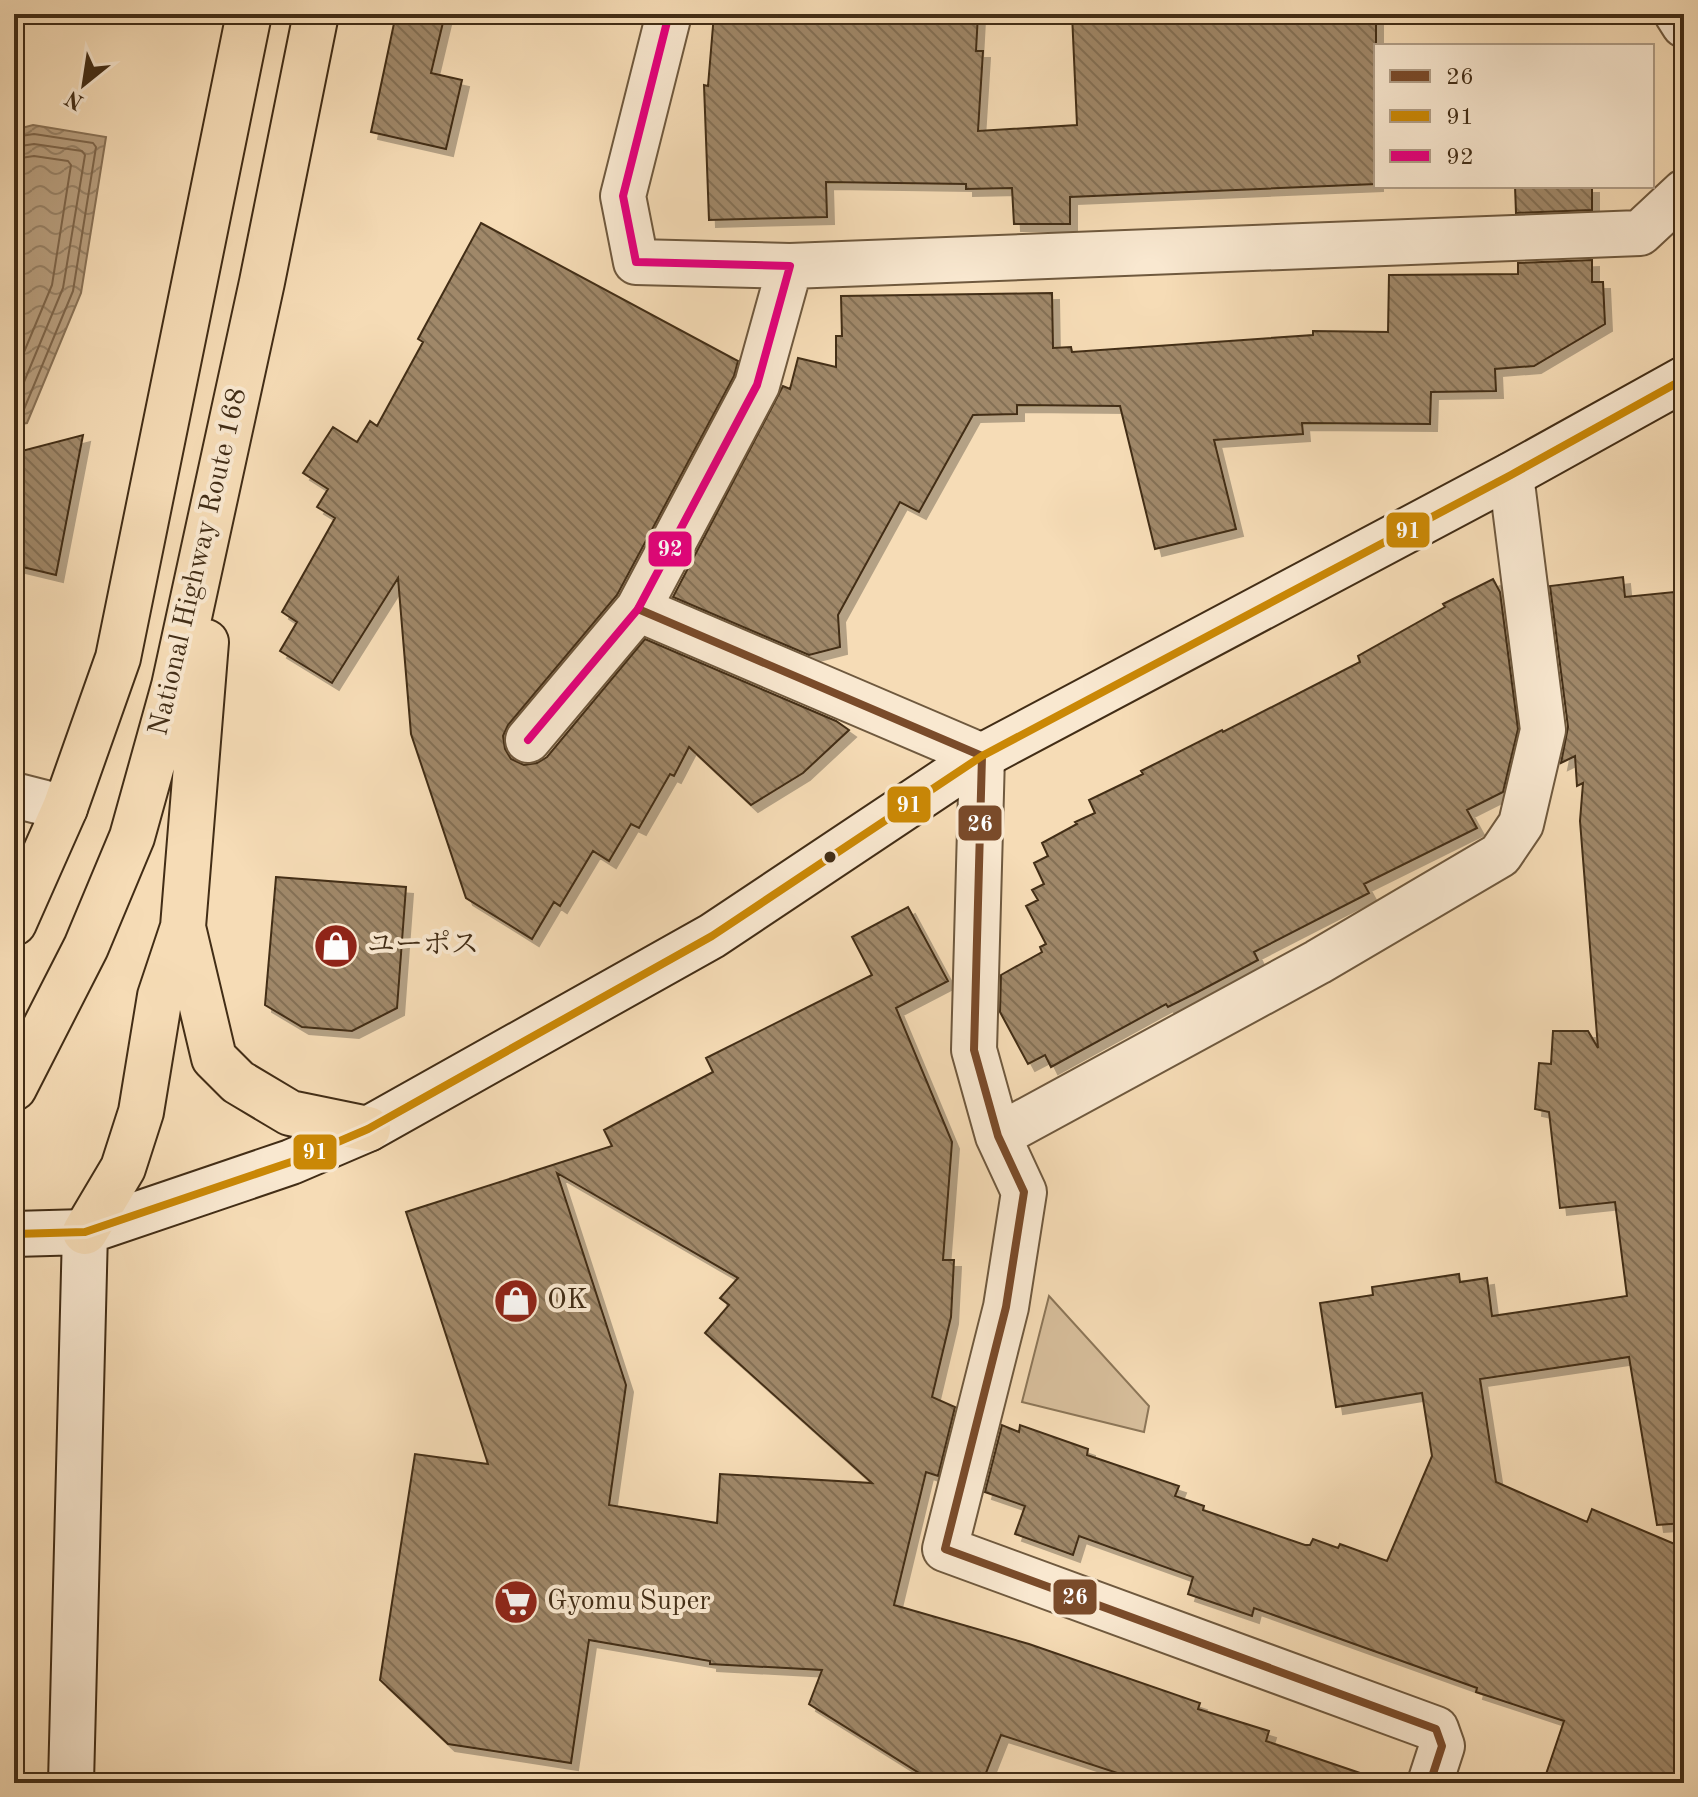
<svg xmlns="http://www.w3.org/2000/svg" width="1698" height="1797" viewBox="0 0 1698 1797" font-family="'Old Standard TT','Noto Serif JP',serif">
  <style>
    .green { fill: #d7be9b; stroke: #8c7658; stroke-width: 2 }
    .water { fill: url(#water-waves); stroke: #897256; stroke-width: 2 }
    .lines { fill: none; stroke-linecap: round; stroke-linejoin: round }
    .shore { stroke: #7e664b; stroke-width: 2 }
    .building { fill: url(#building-back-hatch); stroke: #422d16; stroke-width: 2; fill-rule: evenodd; filter: url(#shadow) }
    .street-casing { stroke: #6f593e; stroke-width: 48 }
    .secondary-casing { stroke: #422d16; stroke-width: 48 }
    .highway-casing { stroke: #422d16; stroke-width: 48 }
    .street { stroke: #f9e8d0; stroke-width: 44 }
    .secondary { stroke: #f9e8d0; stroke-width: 44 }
    .highway { stroke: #f6dcb6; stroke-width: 44 }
    .bus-1-casing { stroke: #f9e8d0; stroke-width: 14 }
    .bus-2-casing { stroke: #f9e8d0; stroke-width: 14 }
    .bus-3-casing { stroke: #f9e8d0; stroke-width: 14 }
    .bus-1 { stroke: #7a4b2a; stroke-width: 8 }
    .bus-2 { stroke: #ca8806; stroke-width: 8 }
    .bus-3 { stroke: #e5007d; stroke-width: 8 }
    .bus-dot { fill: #422d16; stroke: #f9e8d0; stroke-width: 3 }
    .labels { text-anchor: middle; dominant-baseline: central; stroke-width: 8; stroke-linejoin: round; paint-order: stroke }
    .street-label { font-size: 28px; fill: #422d16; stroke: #f9e8d0 }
    .poi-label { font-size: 28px; fill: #422d16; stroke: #f9e8d0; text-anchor: start }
    .line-badge { stroke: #f9e8d0; stroke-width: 3 }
    .badge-label { font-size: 22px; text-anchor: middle; font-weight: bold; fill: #fff }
  </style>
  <defs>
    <pattern id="water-waves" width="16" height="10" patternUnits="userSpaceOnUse" patternTransform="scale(2)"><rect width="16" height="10" fill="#b9a080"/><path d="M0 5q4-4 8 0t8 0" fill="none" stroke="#988368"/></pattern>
    <pattern id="building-back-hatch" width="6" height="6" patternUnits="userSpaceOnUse" patternTransform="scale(2)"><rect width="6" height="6" fill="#a08869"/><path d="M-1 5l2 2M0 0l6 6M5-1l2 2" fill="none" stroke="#847055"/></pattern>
    <filter id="shadow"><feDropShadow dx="7" dy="7" stdDeviation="0" flood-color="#0004"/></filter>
  </defs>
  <rect width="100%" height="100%" fill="#f6dcb6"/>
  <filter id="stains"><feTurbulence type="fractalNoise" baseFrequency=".0025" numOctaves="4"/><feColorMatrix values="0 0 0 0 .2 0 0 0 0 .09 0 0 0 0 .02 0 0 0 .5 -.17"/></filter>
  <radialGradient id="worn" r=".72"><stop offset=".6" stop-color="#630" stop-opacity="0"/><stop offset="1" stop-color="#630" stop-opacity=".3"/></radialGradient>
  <path class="green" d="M1049,1296L1149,1406L1144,1432L1022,1402Z"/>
  <path class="water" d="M33,125L106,137L81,293L27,423L14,425V130Z"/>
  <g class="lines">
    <path class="shore" d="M14,137L34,134L93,143L96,147L73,291L22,414L14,417
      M14,147L34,144L82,151L85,155L63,288L14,406
      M14,159L34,156L68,161L71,165L52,285L14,376"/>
  </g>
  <path class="building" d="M396,14H445L431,73L462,80L446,149L371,132Z
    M714,14H978L976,51H983L978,131L1077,125L1072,14H1376V184L1070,197V224H1014L1012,188L966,189V184L826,182L827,217L709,220L704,85L708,86Z
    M1515,186H1592V210L1516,213Z
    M481,223L738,361L734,376L617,595L508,725L503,736L505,749L511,759L524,765L537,763L547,757L645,639L836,721L849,730L803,773L751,805L689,747L674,776L670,774L639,828L631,824L609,861L593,851L560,906L554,902L532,939L466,898L411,734L398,578L332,683L280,651L297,622L282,612L335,518L317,507L328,489L303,473L333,427L357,442L370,421L377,426L423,342L418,339Z
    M1592,260V282H1603L1605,324L1534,366L1495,369L1496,391L1431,392L1430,424L1302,423L1303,434L1214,440L1236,529L1155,549L1120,406L1017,405V414L973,415L919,512L900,502L838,615L840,647L809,655L673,597L783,386L790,389L798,358L836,367V336H842L841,296L1052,293L1053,348L1071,347L1072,352L1313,335V331L1388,332L1389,275L1518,274V263Z
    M83,435L56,575L14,565V453Z
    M1623,577L1625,597L1684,591V951L1677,1030L1684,1031V1523L1657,1525L1629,1357L1480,1379L1496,1482L1587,1522L1592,1509L1684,1548V1783H1543L1564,1721L1476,1692L1477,1688L1254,1608L1252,1616L1188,1594L1193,1577L1079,1536L1073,1555L1015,1534L1025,1506L985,1492L1002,1425L1019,1432L1020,1425L1088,1449L1087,1455L1179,1486L1175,1496L1204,1506L1203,1510L1305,1545H1310L1313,1539L1338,1548L1340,1544L1387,1561L1432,1456L1422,1393L1336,1407L1320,1303L1373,1295L1372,1287L1459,1274L1460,1282L1487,1278L1492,1316L1627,1296L1615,1202L1560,1208L1549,1112L1535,1109L1539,1063L1551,1064L1553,1031H1588L1598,1048L1580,821L1583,783L1577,786L1575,756L1561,763L1568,727L1550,586Z
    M1493,579L1500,592L1518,729L1503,792L1467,810L1477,828L1364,884L1369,893L1254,952L1258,960L1196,993L1168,1007L1166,1004L1051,1067L1045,1055L1028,1064L1000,1012L1001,975L1042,952L1040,947L1046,944L1026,906L1038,900L1032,890L1044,884L1034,863L1048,856L1042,843L1077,824L1075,822L1095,813L1089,800L1143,774L1141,771L1222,730L1223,732L1360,662L1358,656L1445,607L1443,604Z
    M276,877L406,887L397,1008L352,1031L302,1027L265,1005Z
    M908,907L948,981L896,1008L952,1142L943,1260H954L951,1317L932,1397L955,1407L938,1476L926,1472L894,1605L1029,1644L1200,1703L1198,1709L1269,1731L1266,1741L1363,1774L1362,1783H1148L1001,1735L982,1783H944L924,1776L809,1704L822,1670L710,1664V1661L589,1640L571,1763L448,1744L380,1680L415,1454L488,1464L406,1212L612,1146L604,1130L713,1072L706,1058L872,975L852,937ZM557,1173L738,1278L720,1298L729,1305L705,1333L872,1483L720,1474L717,1523L609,1505L626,1385Z"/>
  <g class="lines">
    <g class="street-casing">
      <path id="street" d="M1677,14L1684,25
        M790,266L1640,233L1684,192
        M638,609L982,756L974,1050L998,1136L1024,1192L1006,1307L945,1549L1436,1729L1442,1746L1430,1783
        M528,740L638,609L757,385L790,266L636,262L623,196L669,14
        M14,795L65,808
        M998,1136L1318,962L1500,855L1521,824L1543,730L1511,475"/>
    </g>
    <g class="secondary-casing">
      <path id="secondary" d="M14,1234L85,1232L291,1162L368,1129L712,936L982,756L1511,475L1684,379
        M71,1783L85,1232"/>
    </g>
    <g class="highway-casing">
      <path id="highway" d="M14,923L65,808L118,658L249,14
        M183,927L214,1058L238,1082L290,1113L368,1129
        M14,1088L86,947L132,837L174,686L262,282L316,14
        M85,1232L123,1168L141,1112L160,996L183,927L206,642"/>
    </g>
    <use href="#street" class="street"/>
    <use href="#secondary" class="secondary"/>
    <use href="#highway" class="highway"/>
    <g class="bus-1-casing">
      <path id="bus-1" d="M638,609L982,756L974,1050L998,1136L1024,1192L1006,1307L945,1549L1436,1729L1442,1746L1430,1783"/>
    </g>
    <g class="bus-2-casing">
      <path id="bus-2" d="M14,1234L85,1232L291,1162L368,1129L712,936L982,756L1511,475L1684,379"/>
    </g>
    <g class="bus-3-casing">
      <path id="bus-3" d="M528,740L638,609L757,385L790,266L636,262L623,196L669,14"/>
    </g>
    <use href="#bus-1" class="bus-1"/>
    <use href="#bus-2" class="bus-2"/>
    <use href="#bus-3" class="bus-3"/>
  </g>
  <defs>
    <g id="shop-disc" transform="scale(2.3)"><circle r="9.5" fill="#8f2418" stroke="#f9e8d0"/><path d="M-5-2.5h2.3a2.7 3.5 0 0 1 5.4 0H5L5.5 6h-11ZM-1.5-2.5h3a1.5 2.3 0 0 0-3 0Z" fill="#fff"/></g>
    <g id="supermarket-disc" transform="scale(2.3)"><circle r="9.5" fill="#8f2418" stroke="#f9e8d0"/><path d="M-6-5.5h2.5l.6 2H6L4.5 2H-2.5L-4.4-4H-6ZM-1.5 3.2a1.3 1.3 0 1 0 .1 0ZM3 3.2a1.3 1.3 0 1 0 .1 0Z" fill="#fff"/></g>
  </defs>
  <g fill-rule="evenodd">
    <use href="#shop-disc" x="336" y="946"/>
    <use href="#shop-disc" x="516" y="1301"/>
    <use href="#supermarket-disc" x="516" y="1602"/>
  </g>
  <circle class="bus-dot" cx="830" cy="857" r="7"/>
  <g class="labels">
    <g class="street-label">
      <text transform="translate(199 562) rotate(-77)">National Highway Route 168</text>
    </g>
    <g class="poi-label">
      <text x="367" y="946">ユーポス</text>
      <text x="547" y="1301">OK</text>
      <text x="547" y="1602">Gyomu Super</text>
    </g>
  </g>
  <g class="line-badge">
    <rect x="1385" y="511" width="46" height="38" rx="8" fill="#ca8806"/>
    <rect x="647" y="530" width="46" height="38" rx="8" fill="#e5007d"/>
    <rect x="886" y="785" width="46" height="39" rx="8" fill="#ca8806"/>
    <rect x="957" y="804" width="46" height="38" rx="8" fill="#7a4b2a"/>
    <rect x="292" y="1133" width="46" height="38" rx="8" fill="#ca8806"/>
    <rect x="1052" y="1578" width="46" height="38" rx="8" fill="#7a4b2a"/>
  </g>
  <g class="badge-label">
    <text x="1408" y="538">91</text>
    <text x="670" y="556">92</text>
    <text x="909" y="812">91</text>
    <text x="980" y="831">26</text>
    <text x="315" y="1159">91</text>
    <text x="1075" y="1604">26</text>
  </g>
  <rect width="1698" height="1797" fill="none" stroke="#f6dcb6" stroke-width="48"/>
  <rect x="16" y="16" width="1666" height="1765" fill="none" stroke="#422d16" stroke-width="4"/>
  <rect x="24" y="24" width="1650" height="1749" fill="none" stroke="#422d16" stroke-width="2"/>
  <rect x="1374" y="44" width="280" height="144" fill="#f9e8d0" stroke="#b09d86" stroke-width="2"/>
  <rect x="1390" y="70" width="40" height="12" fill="#7a4b2a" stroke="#b09d86" stroke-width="2"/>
  <text x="1446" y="84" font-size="24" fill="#422d16">26</text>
  <rect x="1390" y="110" width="40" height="12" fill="#ca8806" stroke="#b09d86" stroke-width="2"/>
  <text x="1446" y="124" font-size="24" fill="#422d16">91</text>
  <rect x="1390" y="150" width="40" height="12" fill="#e5007d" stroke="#b09d86" stroke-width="2"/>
  <text x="1446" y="164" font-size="24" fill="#422d16">92</text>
  <g transform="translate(84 84) rotate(210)" stroke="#f9e8d0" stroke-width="6" paint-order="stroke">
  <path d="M0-6L14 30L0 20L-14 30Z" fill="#422d16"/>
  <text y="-12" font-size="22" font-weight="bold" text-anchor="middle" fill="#422d16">N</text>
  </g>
  <rect width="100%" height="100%" filter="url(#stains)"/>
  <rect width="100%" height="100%" fill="url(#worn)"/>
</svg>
